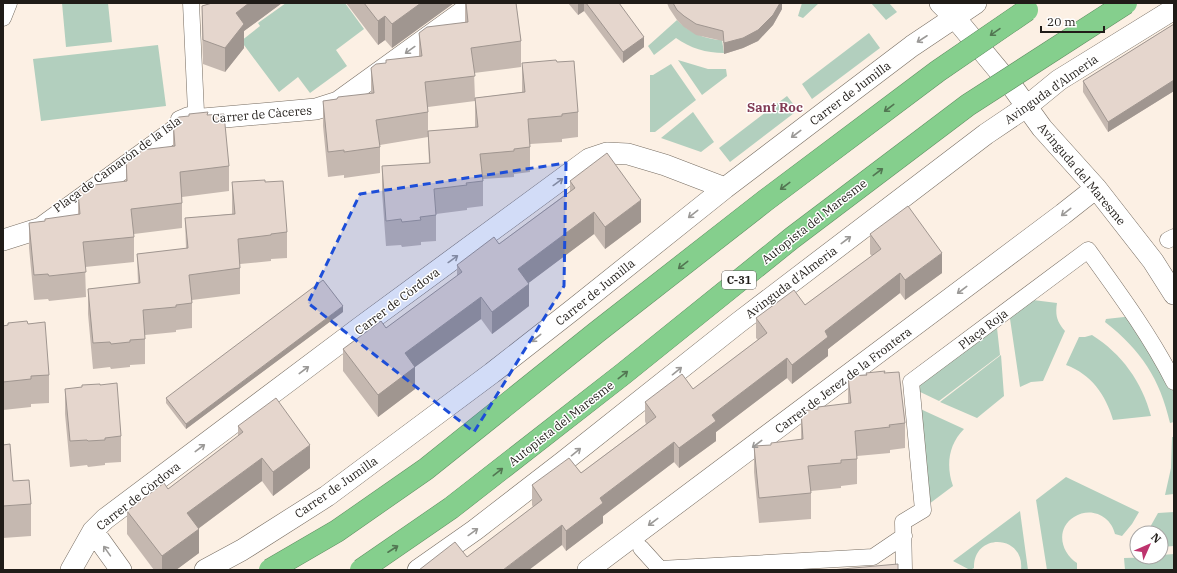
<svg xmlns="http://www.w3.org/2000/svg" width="1177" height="573" viewBox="0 0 1177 573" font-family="'IBM Plex Serif',serif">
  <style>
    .green { fill: #b2cfbe }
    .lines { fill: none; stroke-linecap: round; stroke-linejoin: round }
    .pedestrian-casing { stroke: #776d62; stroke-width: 17 }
    .minor-casing { stroke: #776d62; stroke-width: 22 }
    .pedestrian { stroke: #fff; stroke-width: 16 }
    .minor { stroke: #fff; stroke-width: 21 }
    .motorway-bridge-casing { stroke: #629064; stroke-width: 23; stroke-linecap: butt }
    .motorway-bridge { stroke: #85cf8d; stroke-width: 22 }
    .wall { fill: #c5b8b0; fill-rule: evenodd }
    .shaded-wall { fill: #a09690 }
    .building { fill: #e5d6cd; stroke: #a09690 }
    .oneway { stroke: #527652 }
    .oneway2 { stroke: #9b9997 }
    .marked { fill: #1d4ed8; fill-opacity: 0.2; stroke: #1d4ed8; stroke-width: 3; stroke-dasharray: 8 5; stroke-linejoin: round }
    .labels { text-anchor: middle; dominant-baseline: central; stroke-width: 3; stroke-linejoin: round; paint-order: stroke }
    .shield { fill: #fff; stroke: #63605d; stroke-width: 1 }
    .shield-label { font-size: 11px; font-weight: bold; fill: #201c18 }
    .street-label { font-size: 12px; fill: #201c18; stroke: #fff }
    .neighbourhood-label { font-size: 13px; font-weight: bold; fill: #813b54; stroke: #fff }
  </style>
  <rect width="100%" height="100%" fill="#fcf0e4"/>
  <path class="green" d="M62,3H108L112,42L66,47Z
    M286,3H345L364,29L336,50L347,66L310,93L298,77L279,92L241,41L260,26L258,23Z
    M802,3H819L803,18L798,16Z
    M871,3H889L897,12L886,20Z
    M677,20C690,33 704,39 722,40L724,53C706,53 690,48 676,38L654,55L648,46Z
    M869,33L880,48L812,99L802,84Z
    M158,45L166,106L41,121L33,59Z
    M678,60L708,69H726L727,76L702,95Z
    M671,64L696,100L655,132H650V75H653Z
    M787,96L798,110L730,162L719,148Z
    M693,112L714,142L701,152L661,138Z
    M1025,299L1057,303C1055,315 1057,322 1065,331L1043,381L1031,382L1020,387L1009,312Z
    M1133,316L1174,384V422L1170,423C1160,379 1141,350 1105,322L1106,319Z
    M989,326L997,328L1000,355L939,401L914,389Z
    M1092,335C1122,354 1142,382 1151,416L1113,420C1106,395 1091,374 1066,365L1079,337H1085Z
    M1001,355L1004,396L977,418L940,402Z
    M916,407L964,429C948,445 946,466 953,486L925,507Z
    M1172,437H1174V494L1165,495L1171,468Z
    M1066,477L1139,512L1132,524L1122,536L1115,534C1111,516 1091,506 1074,517C1055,529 1061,553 1077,563V570H1047L1036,500Z
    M1020,511L1028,570H1021C1025,534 973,532 974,568L970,570L953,561Z
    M1174,512V546L1161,547V533H1150L1149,529L1158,513Z
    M1174,554V570H1125L1124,558L1161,557V555Z"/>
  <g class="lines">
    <g class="pedestrian-casing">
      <path id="pedestrian" d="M3,18L9,3
        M179,119L186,116L196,113V112L191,3
        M1168,240L1174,237
        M641,548L660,569L873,557L904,536
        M904,570L903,522L923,510L911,382L1088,250C1119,293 1150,335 1174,382"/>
    </g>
    <g class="minor-casing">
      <path id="minor" d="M940,3L955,18L1014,89L1042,128L1096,188L1153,261L1174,294
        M3,240L41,228L177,129L186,124L203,119L316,109L338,102L475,3
        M93,531L121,570
        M71,570L93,531L105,519L362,326L589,159L607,153L628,154L665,165L725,188
        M205,570L242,550L327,496L492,373L575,308L725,188L846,96L912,46L976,3
        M418,570L475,530L563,462L738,323L986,134L1026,107L1059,80L1174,9
        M588,570L1063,214L1096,188"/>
    </g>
    <use href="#pedestrian" class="pedestrian"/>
    <use href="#minor" class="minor"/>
    <g class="motorway-bridge-casing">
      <path id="motorway-bridge" d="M270,570L337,531L426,469L597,332L766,200L938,71L1027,10
        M361,570L451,508L623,374L792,238L968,105L1126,3"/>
    </g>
    <use href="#motorway-bridge" class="motorway-bridge"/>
  </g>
  <path class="wall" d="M212,3H282L244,31V48L225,72L203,64L202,30V6Z
    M346,3H454L392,48L385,40L378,45Z
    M465,3H516L521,41V67L474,73L475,98L522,92V63L557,62L578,112V137L562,139V142L530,144V172L514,174V177L483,179V206L467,208V210L436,214V241L421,242V245L402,247L401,245L386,246L382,192V166L429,163L428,137L380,145V173L344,178V175L328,177L323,126V101L371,93V68L419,57V33L465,22ZM475,101V127L428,131V107Z
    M568,3H619L644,47L623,63L584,11L578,15Z
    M667,3H782V9L773,25L758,41L743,48L724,54L723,41L696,35L684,27L677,20L669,8Z
    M1174,24V91L1108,132L1083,92V81Z
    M208,115L229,166V191L182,197V228L134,234V262L85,267L86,297L49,301L48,299L34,300L29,248V223L45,221L78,215V191L126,181V156L173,147V121Z
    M570,181L641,222L605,249L594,234L528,283L529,306L492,334L481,319L415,367V389L378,417L343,371V349L386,328L457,276V265L499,244L570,191Z
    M232,182H265L287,232V258L271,259V261L240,264V294L192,300V328L176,330V332L145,335V364L130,365V367L111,369L110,367L93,369L88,314V289L138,284L137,254L186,249L185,218L232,214Z
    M870,234L942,273L905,300L900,293L828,349V356L792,384L787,378L716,432V441L679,468L674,462L603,516V523L566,551L562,545L467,557L533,507L532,505V485L581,473L646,424L645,421V402L693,389L758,340L756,338V318L805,305L872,256L870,254Z
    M343,312L186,429L166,403V398Z
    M28,324L49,375V403L31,404V407L3,410V326Z
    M885,373L905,423V448L890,450V453L857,456V484L841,486V488L811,491V519L759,523L754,472V446L771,445L801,439V411L818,409L848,404V376Z
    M65,389L121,436V462L105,463V465L88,467L87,465L70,467L65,414Z
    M238,426L310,468L273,496L262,481L198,529L199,553L176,570H154L127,534V511L168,489L238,436Z
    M3,445L13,481L31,504V536L3,538Z"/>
  <path class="shaded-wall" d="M249,3H282L244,31V48L225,72V48L236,13Z
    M421,3H454L392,48V24Z
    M579,3H584V11L578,15V4Z
    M780,3H782V9L773,25L758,41L743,48L724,54V43Z
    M385,16V40L378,45V21Z
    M644,37V47L623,63V52Z
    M1174,80V91L1108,132V122Z
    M641,200V222L605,249V227Z
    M594,212V234L518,291V269Z
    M942,253V273L905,300V280Z
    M900,273V293L828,349V356L792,384V365L825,331Z
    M529,284V306L492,334V312Z
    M481,297V319L415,367V389L378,417V395L405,353Z
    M343,306V312L186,429V424Z
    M787,358V378L716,432V441L679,468V448L712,415Z
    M674,442V462L603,516V523L566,551V531L600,498Z
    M310,445V468L273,496V472Z
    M262,458V481L187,537V513Z
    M562,525V545L529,570H503Z
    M199,529V553L176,570H162V556Z"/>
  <path class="building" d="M212,3H249L236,13L244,24L225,48L203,40L202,6Z
    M364,3H421L392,24L385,16L378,21Z
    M466,3H516L521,41L471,48L475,76L425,82L428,112L376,120L380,147L344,152V150L328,152L323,101L337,99L338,97L374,93L371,68L376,64L386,63V60L422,56L419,33L427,27L468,22Z
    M586,3H619L644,37L623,52Z
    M673,3H780L773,15L758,30L743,38L724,43L723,31L696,24L684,16L677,10Z
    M1174,24V80L1108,122L1083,81Z
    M556,60L557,62L574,61L578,112L562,114V116L528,119L530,147L514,149V151L480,154L483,181L466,183L467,185L434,189L436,215L420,217L421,220L402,222L401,219L386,221L382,166L430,163L428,131L478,127L475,98L525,92L522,63Z
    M208,112L207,115L224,114L229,166L180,172L182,203L131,209L134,237L83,242L86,272L49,276L48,274L34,275L29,223L45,221V219L80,214L78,191L81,188L94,187V185L127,181L126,156L129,153L141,152V150L175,146L173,121L179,117L189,116V114Z
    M607,153L641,200L605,227L594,212L518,269L529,284L492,312L481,297L405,353L415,367L378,395L343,349L381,321L386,328L462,272L457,265L494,237L499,244L575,188L570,181Z
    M265,180V182L283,181L287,232L271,234V235L238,239L240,268L189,275L192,303L176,305V307L143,310L145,339L130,340V342L111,344L110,342L93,343L88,289L140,283L137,254L188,248L185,218L235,214L232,182Z
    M908,206L942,253L905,280L900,273L825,331L828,337L792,365L787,358L712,415L716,421L679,448L674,442L600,498L603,503L566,531L562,525L503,570H419L455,542L467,557L542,500L532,485L569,458L581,473L656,417L645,402L682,374L693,389L767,333L756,318L794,290L805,305L881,249L870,234Z
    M323,280L343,306L186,424L166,398Z
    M27,321L28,324L45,322L49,375L31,376V379L3,382V326L8,325V323Z
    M885,371L884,373L899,372L905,423L889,425L890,427L855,431L857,459L841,460V463L808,466L811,493L759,498L754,446L771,445V443L803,439L801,411L818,409V407L851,403L848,376L867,375L866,373Z
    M117,383L121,436L105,438V440L88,441L87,440L70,441L65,389L82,387V385L100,384V385Z
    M276,398L310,445L273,472L262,458L187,513L199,529L162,556L127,511L164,483L168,489L243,432L238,426Z
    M10,444L13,481L29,480L31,504L3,506V445Z
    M898,564V570H831Z"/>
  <defs><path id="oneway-shaft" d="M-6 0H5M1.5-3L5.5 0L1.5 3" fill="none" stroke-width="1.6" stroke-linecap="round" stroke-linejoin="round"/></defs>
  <g class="oneway">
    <use href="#oneway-shaft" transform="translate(995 32) rotate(145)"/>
    <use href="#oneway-shaft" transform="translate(889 108) rotate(143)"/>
    <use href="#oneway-shaft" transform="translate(878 172) rotate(-37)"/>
    <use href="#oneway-shaft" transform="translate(785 186) rotate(143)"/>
    <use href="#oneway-shaft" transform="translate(683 265) rotate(142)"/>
    <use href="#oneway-shaft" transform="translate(623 375) rotate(-38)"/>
    <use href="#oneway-shaft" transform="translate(498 472) rotate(-38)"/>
    <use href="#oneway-shaft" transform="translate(393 549) rotate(-33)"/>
  </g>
  <g class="oneway2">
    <use href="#oneway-shaft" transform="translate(922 39) rotate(147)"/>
    <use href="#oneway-shaft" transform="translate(410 50) rotate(144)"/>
    <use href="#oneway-shaft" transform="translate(796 134) rotate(143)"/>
    <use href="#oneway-shaft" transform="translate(558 182) rotate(-36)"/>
    <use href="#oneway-shaft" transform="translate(1066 212) rotate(142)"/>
    <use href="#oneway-shaft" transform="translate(693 214) rotate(142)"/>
    <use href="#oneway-shaft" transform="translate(846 240) rotate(-37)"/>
    <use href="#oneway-shaft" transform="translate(453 259) rotate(-36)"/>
    <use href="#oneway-shaft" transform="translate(962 290) rotate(143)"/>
    <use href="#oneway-shaft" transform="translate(536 338) rotate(142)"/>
    <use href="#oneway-shaft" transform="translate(304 370) rotate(-37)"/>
    <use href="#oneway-shaft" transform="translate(677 371) rotate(-39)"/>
    <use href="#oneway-shaft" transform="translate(757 444) rotate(143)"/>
    <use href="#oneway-shaft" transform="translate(200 448) rotate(-37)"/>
    <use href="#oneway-shaft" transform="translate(576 452) rotate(-39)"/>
    <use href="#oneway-shaft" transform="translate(653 522) rotate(143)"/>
    <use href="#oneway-shaft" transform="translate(473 532) rotate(-36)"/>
    <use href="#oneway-shaft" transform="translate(107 551) rotate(-125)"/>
  </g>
  <path class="marked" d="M566,163L564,286L474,432L308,303L360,194Z"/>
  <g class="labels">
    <rect class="shield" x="722" y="271" width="34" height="18" rx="3"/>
    <g class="shield-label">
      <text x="739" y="280">C-31</text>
    </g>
    <g class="street-label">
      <text transform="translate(1051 89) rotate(-35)">Avinguda d'Almeria</text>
      <text transform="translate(850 93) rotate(-37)">Carrer de Jumilla</text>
      <text transform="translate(262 114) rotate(-5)">Carrer de Càceres</text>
      <text transform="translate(117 164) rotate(-36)">Plaça de Camarón de la Isla</text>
      <text transform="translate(1082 174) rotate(50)">Avinguda del Maresme</text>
      <text transform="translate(814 221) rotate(-38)">Autopista del Maresme</text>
      <text transform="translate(791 282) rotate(-37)">Avinguda d'Almeria</text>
      <text transform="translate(595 292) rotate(-39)">Carrer de Jumilla</text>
      <text transform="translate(397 301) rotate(-37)">Carrer de Còrdova</text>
      <text transform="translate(983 329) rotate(-37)">Plaça Roja</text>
      <text transform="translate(843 380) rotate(-37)">Carrer de Jerez de la Frontera</text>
      <text transform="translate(561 423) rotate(-38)">Autopista del Maresme</text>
      <text transform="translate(336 487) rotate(-35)">Carrer de Jumilla</text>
      <text transform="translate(138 496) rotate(-38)">Carrer de Còrdova</text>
    </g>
    <g class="neighbourhood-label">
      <text x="775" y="107">Sant Roc</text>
    </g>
  </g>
  <rect width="1177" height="573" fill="none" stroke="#201c18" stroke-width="8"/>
  <g transform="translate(1149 545) rotate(45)"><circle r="19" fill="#ffffff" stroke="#a6a4a3"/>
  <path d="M0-3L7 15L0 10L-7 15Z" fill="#be346e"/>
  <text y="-6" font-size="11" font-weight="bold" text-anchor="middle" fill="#201c18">N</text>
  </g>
  <path d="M1041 26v6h63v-6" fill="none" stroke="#201c18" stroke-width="2"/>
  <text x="1047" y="26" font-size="12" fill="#201c18" stroke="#ffffff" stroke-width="3" paint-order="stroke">20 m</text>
</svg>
